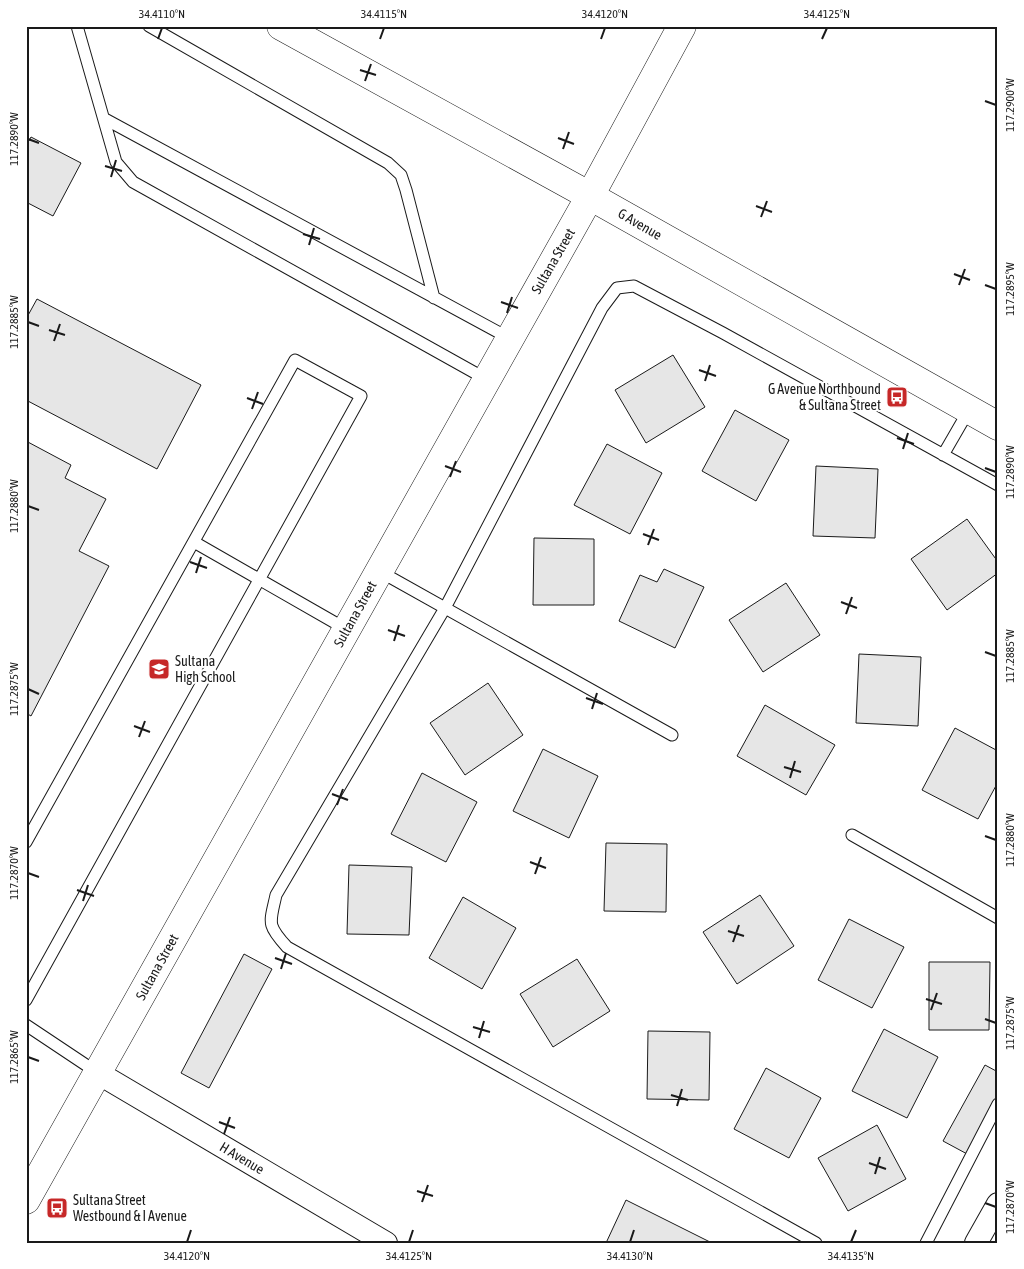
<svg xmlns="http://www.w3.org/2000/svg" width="1024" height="1269" viewBox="0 0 1024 1269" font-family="'Asap Condensed',sans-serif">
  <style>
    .building { fill: #e6e6e6; stroke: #1a1a1a }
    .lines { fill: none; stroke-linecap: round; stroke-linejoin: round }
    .service-casing { stroke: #1a1a1a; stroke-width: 13 }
    .minor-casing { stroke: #1a1a1a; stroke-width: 24 }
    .tertiary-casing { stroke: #1a1a1a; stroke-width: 29 }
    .service { stroke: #fff; stroke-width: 11 }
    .minor { stroke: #fff; stroke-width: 22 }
    .tertiary { stroke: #fff; stroke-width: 28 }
    .ticks { fill: none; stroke: #1a1a1a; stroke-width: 2 }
    .labels { text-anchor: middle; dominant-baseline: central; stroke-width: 4; stroke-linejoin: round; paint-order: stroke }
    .street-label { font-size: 14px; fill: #1a1a1a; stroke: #fff }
    .poi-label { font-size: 14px; fill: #1a1a1a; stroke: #fff; text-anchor: start }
    .neatline { fill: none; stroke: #1a1a1a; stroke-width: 2 }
    .ticks-label { font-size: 12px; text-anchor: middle; fill: #1a1a1a }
  </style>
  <rect width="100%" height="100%" fill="#fff"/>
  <path class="building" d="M31,137L81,163L53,216L26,202V146Z
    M37,299L201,385L157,469L26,400V319Z
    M673,355L705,407L646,443L615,390Z
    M735,410L789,440L756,501L702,471Z
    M26,441L71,465L65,478L106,499L79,551L109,566L31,716L26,713Z
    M607,444L662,473L630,534L574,505Z
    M816,466L878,469L875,538L813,536Z
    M967,519L998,562V573L947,610L911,559Z
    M534,538L594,539V605H533Z
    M664,569L704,587L675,648L619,621L640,575L657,582Z
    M786,583L820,635L763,672L729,620Z
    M859,654L921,657L918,726L856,723Z
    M488,683L523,735L465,775L430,723Z
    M765,705L835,745L806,795L737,756Z
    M955,728L998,751V782L978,819L922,790Z
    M543,749L598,776L569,838L513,811Z
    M422,773L477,802L446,862L391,834Z
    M606,843L667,844L666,912L604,911Z
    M349,865L412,867L409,935L347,934Z
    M760,895L794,946L737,984L703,932Z
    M463,897L516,928L482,989L429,958Z
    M849,919L904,947L872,1008L818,980Z
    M244,954L272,969L209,1088L181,1073Z
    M577,959L610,1011L553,1047L520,994Z
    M929,962H990L989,1030H929Z
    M884,1029L938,1057L907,1118L852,1091Z
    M648,1031L710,1032L709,1100L647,1099Z
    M985,1065L998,1072V1105L969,1155L943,1141Z
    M766,1068L821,1098L789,1158L734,1129Z
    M877,1125L906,1179L848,1211L818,1158Z
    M626,1200L712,1243H606Z"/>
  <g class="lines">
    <g class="service-casing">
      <path id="service" d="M77,26L116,162L133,182L486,379
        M149,26L388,163L401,175L406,190L434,298
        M105,119L509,338
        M943,455L969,410
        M194,542L346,629
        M379,571L672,735
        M852,835L998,918
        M26,842L295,360L361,396L26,1000
        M26,1025L98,1073
        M816,1243L287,947C266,924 270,923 276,895L445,608L602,308L617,288L634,286L723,333L998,485
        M926,1243L998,1104"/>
    </g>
    <g class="minor-casing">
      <path id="minor" d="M98,1073L386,1243
        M976,1243L998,1204"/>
    </g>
    <g class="tertiary-casing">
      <path id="tertiary" d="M281,26L590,196L998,426
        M26,1200L590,196L682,26"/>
    </g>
    <use href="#service" class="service"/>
    <use href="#minor" class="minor"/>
    <use href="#tertiary" class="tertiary"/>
  </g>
  <path class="ticks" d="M158,39L162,28M380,39L384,28M601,39L605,28M822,39L827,28M360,70L376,75M365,81L371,64M985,101L996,105M558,138L574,144M28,139L39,143M563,149L569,132M105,166L122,171M111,177L116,160M756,206L772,212M761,217L767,201M303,234L320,239M309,245L314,228M954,274L970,280M959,285L965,269M985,285L996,289M501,302L518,308M507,313L512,297M28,322L39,326M49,330L65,335M54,341L60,324M699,370L716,376M705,381L710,365M247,398L263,404M252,409L258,392M897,438L914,444M903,449L908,433M445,466L461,472M985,468L996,472M450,477L456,461M28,506L39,510M643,534L659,540M648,545L654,529M190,562L207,568M196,573L201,557M841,602L857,608M846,614L852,597M388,630L405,636M394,641L399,625M985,652L996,656M28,689L39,694M586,698L603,704M592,709L597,693M134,726L150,732M139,737L145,721M784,767L801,772M790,778L795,761M332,794L348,800M337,805L343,789M985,836L996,840M530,862L546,868M28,873L39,877M535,874L541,857M77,890L94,896M83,901L88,885M728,931L744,936M733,942L739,925M275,958L292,964M281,969L286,953M926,999L942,1004M931,1010L937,993M985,1019L996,1023M473,1027L490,1032M479,1038L484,1021M28,1057L39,1061M671,1095L688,1100M677,1106L682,1089M219,1122L235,1128M224,1134L230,1117M869,1163L886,1169M875,1174L880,1157M417,1191L433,1196M422,1202L428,1185M985,1203L996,1207M187,1242L191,1230M409,1242L413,1230M630,1242L634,1230M851,1242L856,1230"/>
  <defs>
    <g id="bus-square" transform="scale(1.125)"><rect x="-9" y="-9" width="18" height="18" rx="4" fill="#c62828" stroke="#fff"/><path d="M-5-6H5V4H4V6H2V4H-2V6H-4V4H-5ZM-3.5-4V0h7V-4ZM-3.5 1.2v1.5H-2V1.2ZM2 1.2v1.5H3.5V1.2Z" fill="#fff"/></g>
    <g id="school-square" transform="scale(1.125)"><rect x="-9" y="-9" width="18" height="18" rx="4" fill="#c62828" stroke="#fff"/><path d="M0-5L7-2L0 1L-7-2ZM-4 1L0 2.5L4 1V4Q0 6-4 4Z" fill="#fff"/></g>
  </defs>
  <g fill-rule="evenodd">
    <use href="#bus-square" x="897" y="397"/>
    <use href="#school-square" x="159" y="669"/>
    <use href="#bus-square" x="57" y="1208"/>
  </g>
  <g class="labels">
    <g class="street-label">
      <text transform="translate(640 224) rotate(30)">G Avenue</text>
      <text transform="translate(553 261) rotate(-60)">Sultana Street</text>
      <text transform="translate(355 614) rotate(-61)">Sultana Street</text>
      <text transform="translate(157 967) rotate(-61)">Sultana Street</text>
      <text transform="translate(242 1158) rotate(31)">H Avenue</text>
    </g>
    <g class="poi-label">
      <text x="881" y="389" text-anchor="end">G Avenue Northbound<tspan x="881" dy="16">&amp; Sultana Street</tspan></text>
      <text x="175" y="661">Sultana<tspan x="175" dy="16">High School</tspan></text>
      <text x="73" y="1200">Sultana Street<tspan x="73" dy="16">Westbound &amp; I Avenue</tspan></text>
    </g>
  </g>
  <rect width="1024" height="1269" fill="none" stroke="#ffffff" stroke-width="55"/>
  <rect x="28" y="28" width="968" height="1214" class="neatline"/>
  <g class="ticks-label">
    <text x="162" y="18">34.4110°N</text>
    <text x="384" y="18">34.4115°N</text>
    <text x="605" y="18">34.4120°N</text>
    <text x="827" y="18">34.4125°N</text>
    <text transform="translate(1010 105) rotate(-90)" y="4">117.2900°W</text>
    <text transform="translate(14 139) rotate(-90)" y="4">117.2890°W</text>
    <text transform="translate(1010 289) rotate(-90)" y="4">117.2895°W</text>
    <text transform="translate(14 322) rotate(-90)" y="4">117.2885°W</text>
    <text transform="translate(1010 472) rotate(-90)" y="4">117.2890°W</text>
    <text transform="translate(14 506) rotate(-90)" y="4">117.2880°W</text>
    <text transform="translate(1010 656) rotate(-90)" y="4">117.2885°W</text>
    <text transform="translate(14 689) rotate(-90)" y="4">117.2875°W</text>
    <text transform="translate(1010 840) rotate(-90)" y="4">117.2880°W</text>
    <text transform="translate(14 873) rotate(-90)" y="4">117.2870°W</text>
    <text transform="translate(1010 1023) rotate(-90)" y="4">117.2875°W</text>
    <text transform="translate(14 1057) rotate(-90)" y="4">117.2865°W</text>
    <text transform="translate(1010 1207) rotate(-90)" y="4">117.2870°W</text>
    <text x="187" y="1260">34.4120°N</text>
    <text x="409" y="1260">34.4125°N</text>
    <text x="630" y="1260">34.4130°N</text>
    <text x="851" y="1260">34.4135°N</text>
  </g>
</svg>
